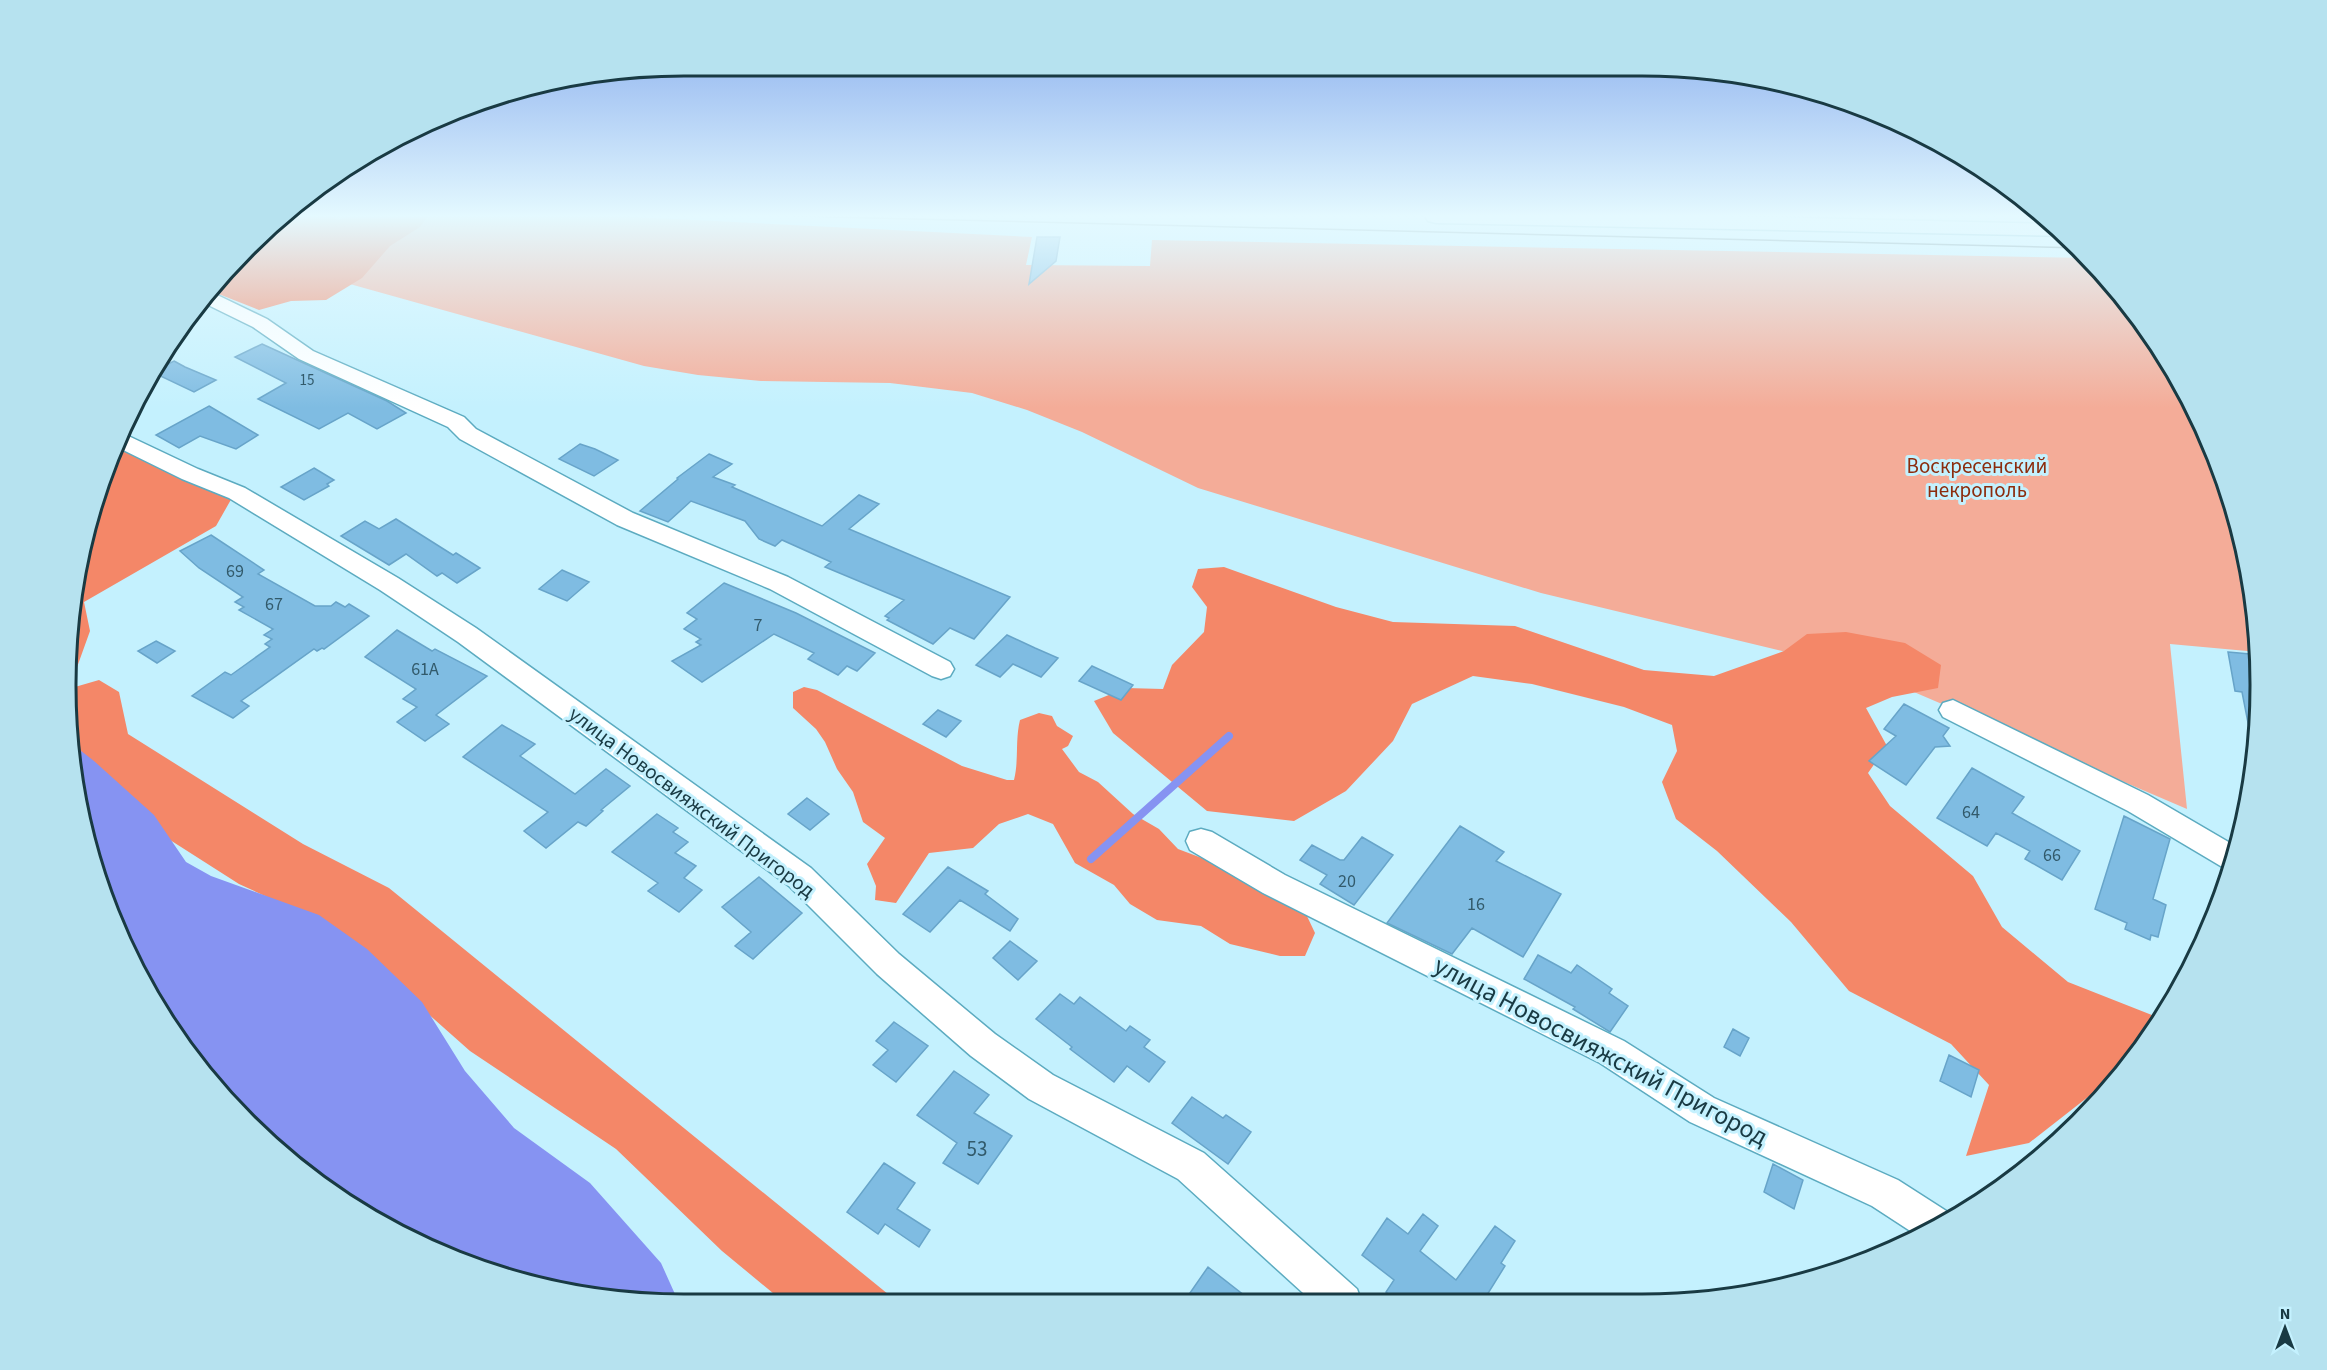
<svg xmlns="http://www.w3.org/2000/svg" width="2327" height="1370" viewBox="0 0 2327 1370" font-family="'Source Sans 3',sans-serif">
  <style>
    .green { fill: #f4ac98 }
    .forest { fill: #f48768 }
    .water { fill: #8693f2 }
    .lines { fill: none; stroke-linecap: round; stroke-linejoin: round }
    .stream { stroke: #8693f2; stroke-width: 8 }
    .building { fill: #7fbce2; stroke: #67a4c9; stroke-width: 1.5 }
    .street-casing { stroke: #5cabc0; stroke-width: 3 }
    .secondary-casing { stroke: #5cabc0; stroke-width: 3 }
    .street { fill: #fff; fill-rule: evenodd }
    .secondary { fill: #d5f4fd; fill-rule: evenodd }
    .tram { stroke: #4b707a; stroke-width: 1.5 }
    .labels { text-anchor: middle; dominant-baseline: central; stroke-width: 6; stroke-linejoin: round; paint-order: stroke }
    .far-number-label { font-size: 15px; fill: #325a6b }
    .number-label { font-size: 18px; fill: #325a6b }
    .park-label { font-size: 21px; fill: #8c2c0d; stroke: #c4f1fe }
    .street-label { font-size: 21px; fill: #193a43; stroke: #c4f1fe }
    .near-number-label { font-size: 21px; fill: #325a6b }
    .near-street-label { font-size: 26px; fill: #193a43; stroke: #c4f1fe }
    .rim { fill: none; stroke: #193a43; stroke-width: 3 }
  </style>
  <rect width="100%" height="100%" fill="#c4f1fe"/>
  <path class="green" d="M283,216H615L1032,237L1026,265L1150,266L1152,240L2088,258L2156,341L2214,448L2249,564L2258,652L2170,644L2187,809L1865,671L1541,593L1198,488L1082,432L1027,410L972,393L890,383L761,381L698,375L644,366L242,254Z"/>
  <path class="forest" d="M283,216H333L337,220L351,216H428L420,227L390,246L362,278L326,300L291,301L259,310L211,291L247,248Z
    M116,447L233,496L216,526L84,602L90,631L76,670L69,673L71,605L87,524Z
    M1224,567L1336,607L1393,622L1515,626L1644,670L1714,676L1784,651L1807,634L1846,632L1905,643L1941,665L1938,688L1892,697L1866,708L1887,746L1868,773L1890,806L1973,876L2002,927L2068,982L2162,1019L2157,1029L2108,1088L2102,1086L2029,1143L1966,1156L1989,1085L1951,1044L1849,991L1791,922L1717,851L1676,819L1662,782L1677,751L1672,725L1624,707L1532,684L1473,676L1412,704L1393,741L1346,791L1294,821L1207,811L1113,733L1094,701L1126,688L1163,689L1172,665L1204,632L1207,607L1192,587L1198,569Z
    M99,680L119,692L128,734L303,844L389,888L899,1303H785L722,1251L616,1149L470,1051L328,925L239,884L145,824L70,740L67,725L68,689Z
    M804,687L817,690L962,766L1007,780H1014C1019,760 1015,740 1020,720L1039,713L1052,716L1057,726L1073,736L1068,746L1062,749L1079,772L1098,782L1133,814L1159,829L1178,849L1252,877L1306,914L1315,933L1305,956H1280L1230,944L1201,926L1157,920L1130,904L1114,885L1075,863L1053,824L1028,814L999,824L973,848L929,853L896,903L875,900L876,886L867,864L885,838L863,822L853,792L837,769L825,742L816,729L793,708V692Z"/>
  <path class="water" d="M71,743L94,761L154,815L186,862L211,876L319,915L367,949L422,1002L465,1071L514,1128L590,1183L661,1263L679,1303H644L486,1271L341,1200L277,1150L194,1062L149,994L99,884Z"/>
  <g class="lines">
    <path class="stream" d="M1091,859L1229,736"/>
  </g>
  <path class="building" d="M1037,237H1060L1056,261L1029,284Z
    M262,344L387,401L406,413L377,429L348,413L319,429L258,399L286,383L235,357Z
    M174,361L185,367L216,380L194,392L152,372Z
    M209,406L258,435L236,449L200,436L179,448L156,435Z
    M580,444L595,449L618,460L594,476L559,459Z
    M709,454L732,464L713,477L735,485L732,487L822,526L859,495L879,504L849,529L1010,597L974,639L950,628L933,644L887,620L889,618L885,616L904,600L825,567L831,562L782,540L775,546L759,539L745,521L691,501L668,522L640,511L678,479L677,478Z
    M314,468L334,480L327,484L329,486L304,500L281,487Z
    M396,519L453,555L456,553L480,568L457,583L442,573L437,576L406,554L389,565L341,536L365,521L379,529Z
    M211,535L264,570L258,574L315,606H331L336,602L345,607L349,604L369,616L324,649L322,648L317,651L314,649L241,701L249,706L233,718L192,696L225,672L231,675L270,647L265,644L272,639L264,635L273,629L239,610L244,607L235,602L243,597L199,568L180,551Z
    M562,570L589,582L567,601L539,589Z
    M724,583L796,613L875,653L857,671L847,666L838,675L808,659L814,653L774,634L702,682L672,661L701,645L696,642L701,639L684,629L697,619L687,613Z
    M397,630L432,651L435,649L487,676L436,715L449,724L425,741L397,722L417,707L403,699L416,689L365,657Z
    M1007,635L1035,648L1058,658L1041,677L1013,664L1000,677L976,665Z
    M156,641L175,651L157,663L138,651Z
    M2228,652L2250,654L2260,672L2261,685L2256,738H2251L2242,692L2235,691Z
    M1092,666L1133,685L1121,700L1079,681Z
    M1904,704L1949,728L1943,736L1950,746L1935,747L1906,785L1869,761L1896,736L1884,729Z
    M938,710L961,721L946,737L923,724Z
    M502,725L535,744L520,756L575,794L606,769L630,786L601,810L603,811L586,826L578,822L546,848L524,831L548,812L463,757Z
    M1972,768L2024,797L2012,813L2080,851L2062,880L2025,859L2030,851L1996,833L1987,846L1937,818Z
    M807,798L829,814L810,830L788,814Z
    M657,814L678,828L673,832L688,842L675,853L696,866L684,878L702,890L679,912L648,891L658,883L612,852Z
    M2124,816L2170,839L2153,899L2166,905L2158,937L2151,935L2150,940L2125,929L2127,923L2095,909Z
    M1460,826L1504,852L1496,861L1561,894L1523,957L1472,928L1452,954L1387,923Z
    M1362,837L1393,855L1354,905L1320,884L1327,875L1300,860L1312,845L1340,860H1344Z
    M948,867L988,891L985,894L1018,919L1010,931L960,900L930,932L903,914Z
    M759,877L802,913L753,959L735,946L751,932L722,907Z
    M1010,941L1037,961L1018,980L993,958Z
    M1538,955L1571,973L1577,965L1612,989L1609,993L1628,1006L1610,1032L1573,1009L1575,1007L1524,979Z
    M1060,994L1074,1004L1080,997L1126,1031L1130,1026L1150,1040L1144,1047L1165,1062L1149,1082L1127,1066L1114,1082L1070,1049L1072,1047L1036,1019Z
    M894,1022L928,1046L896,1082L873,1065L888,1050L876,1041Z
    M1733,1029L1749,1038L1740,1056L1724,1047Z
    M1949,1055L1979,1070L1971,1097L1940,1081Z
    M954,1071L989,1095L974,1113L1012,1136L978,1184L943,1163L957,1143L917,1115Z
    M1192,1097L1223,1118L1226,1115L1251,1132L1228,1164L1172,1123Z
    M884,1163L915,1183L897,1209L930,1230L919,1247L885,1224L878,1234L847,1212Z
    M1773,1164L1803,1180L1794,1209L1764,1192Z
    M1423,1214L1438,1226L1420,1251L1456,1280L1495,1226L1515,1241L1501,1263L1505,1266L1482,1303H1400L1386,1292L1394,1280L1362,1255L1387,1218L1408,1234Z
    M1208,1267L1254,1303H1183Z"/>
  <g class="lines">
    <g class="street-casing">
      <path id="street" d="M211,292L267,319L313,351L464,417L476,429L633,513L788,577L950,662L954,669L950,676L941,679L932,676L770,589L617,525L460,439L448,427L299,359L253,327L202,302Z
        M122,433L198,469L245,488L398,578L476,628L811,868L899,954L995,1034L1053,1075L1204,1153L1357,1289L1362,1303H1314L1178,1179L1029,1099L971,1056L877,974L789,886L458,642L380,590L229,498L182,479L117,447Z
        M1953,700L2148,795L2237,847L2229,871L2128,811L1943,717L1939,710L1943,703Z
        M1201,829L1212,832L1285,875L1624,1041L1714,1098L1898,1180L1951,1214L1954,1220L1918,1236L1872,1206L1690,1122L1600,1063L1263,893L1190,850L1186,841L1190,832Z"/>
    </g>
    <g class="secondary-casing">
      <path id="secondary" d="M1425,216H1732L2051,224L2066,236L1436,223L1428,221Z"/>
    </g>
    <use href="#street" class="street"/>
    <use href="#secondary" class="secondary"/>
    <path class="tram" d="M793,216L2080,248"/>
  </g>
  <linearGradient id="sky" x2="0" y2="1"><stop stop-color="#81a7ec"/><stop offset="0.53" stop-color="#e4f9ff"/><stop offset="1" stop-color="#e4f9ff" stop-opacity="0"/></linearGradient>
  <rect width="2327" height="408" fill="url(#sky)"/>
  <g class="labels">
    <g class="far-number-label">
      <text x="307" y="380">15</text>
    </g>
    <g class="number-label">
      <text x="235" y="571">69</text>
      <text x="274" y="604">67</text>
      <text x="758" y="625">7</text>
      <text x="425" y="669">61А</text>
      <text x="1971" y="812">64</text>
      <text x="2052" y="855">66</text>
      <text x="1347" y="881">20</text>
      <text x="1476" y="904">16</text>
    </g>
    <g class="park-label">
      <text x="1977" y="466">Воскресенский<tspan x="1977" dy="24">некрополь</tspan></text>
    </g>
    <g class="street-label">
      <text transform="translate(692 802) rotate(37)">улица Новосвияжский Пригород</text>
    </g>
    <g class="near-number-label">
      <text x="977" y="1149">53</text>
    </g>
    <g class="near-street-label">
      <text transform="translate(1601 1051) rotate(28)">улица Новосвияжский Пригород</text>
    </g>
  </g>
  <path d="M0 0H2327V1370H0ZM684 76H1642A608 608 0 0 1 2250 684V686A608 608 0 0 1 1642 1294H684A608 608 0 0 1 76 686V684A608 608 0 0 1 684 76Z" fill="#b6e2ef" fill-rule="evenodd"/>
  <path class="rim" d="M684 76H1642A608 608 0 0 1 2250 684V686A608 608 0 0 1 1642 1294H684A608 608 0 0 1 76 686V684A608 608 0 0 1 684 76Z"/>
  <g transform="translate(2285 1328)" stroke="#c4f1fe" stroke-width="4.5" paint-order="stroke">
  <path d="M0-4.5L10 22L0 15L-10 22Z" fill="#193a43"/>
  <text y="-9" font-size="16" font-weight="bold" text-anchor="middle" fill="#193a43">N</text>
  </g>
</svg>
